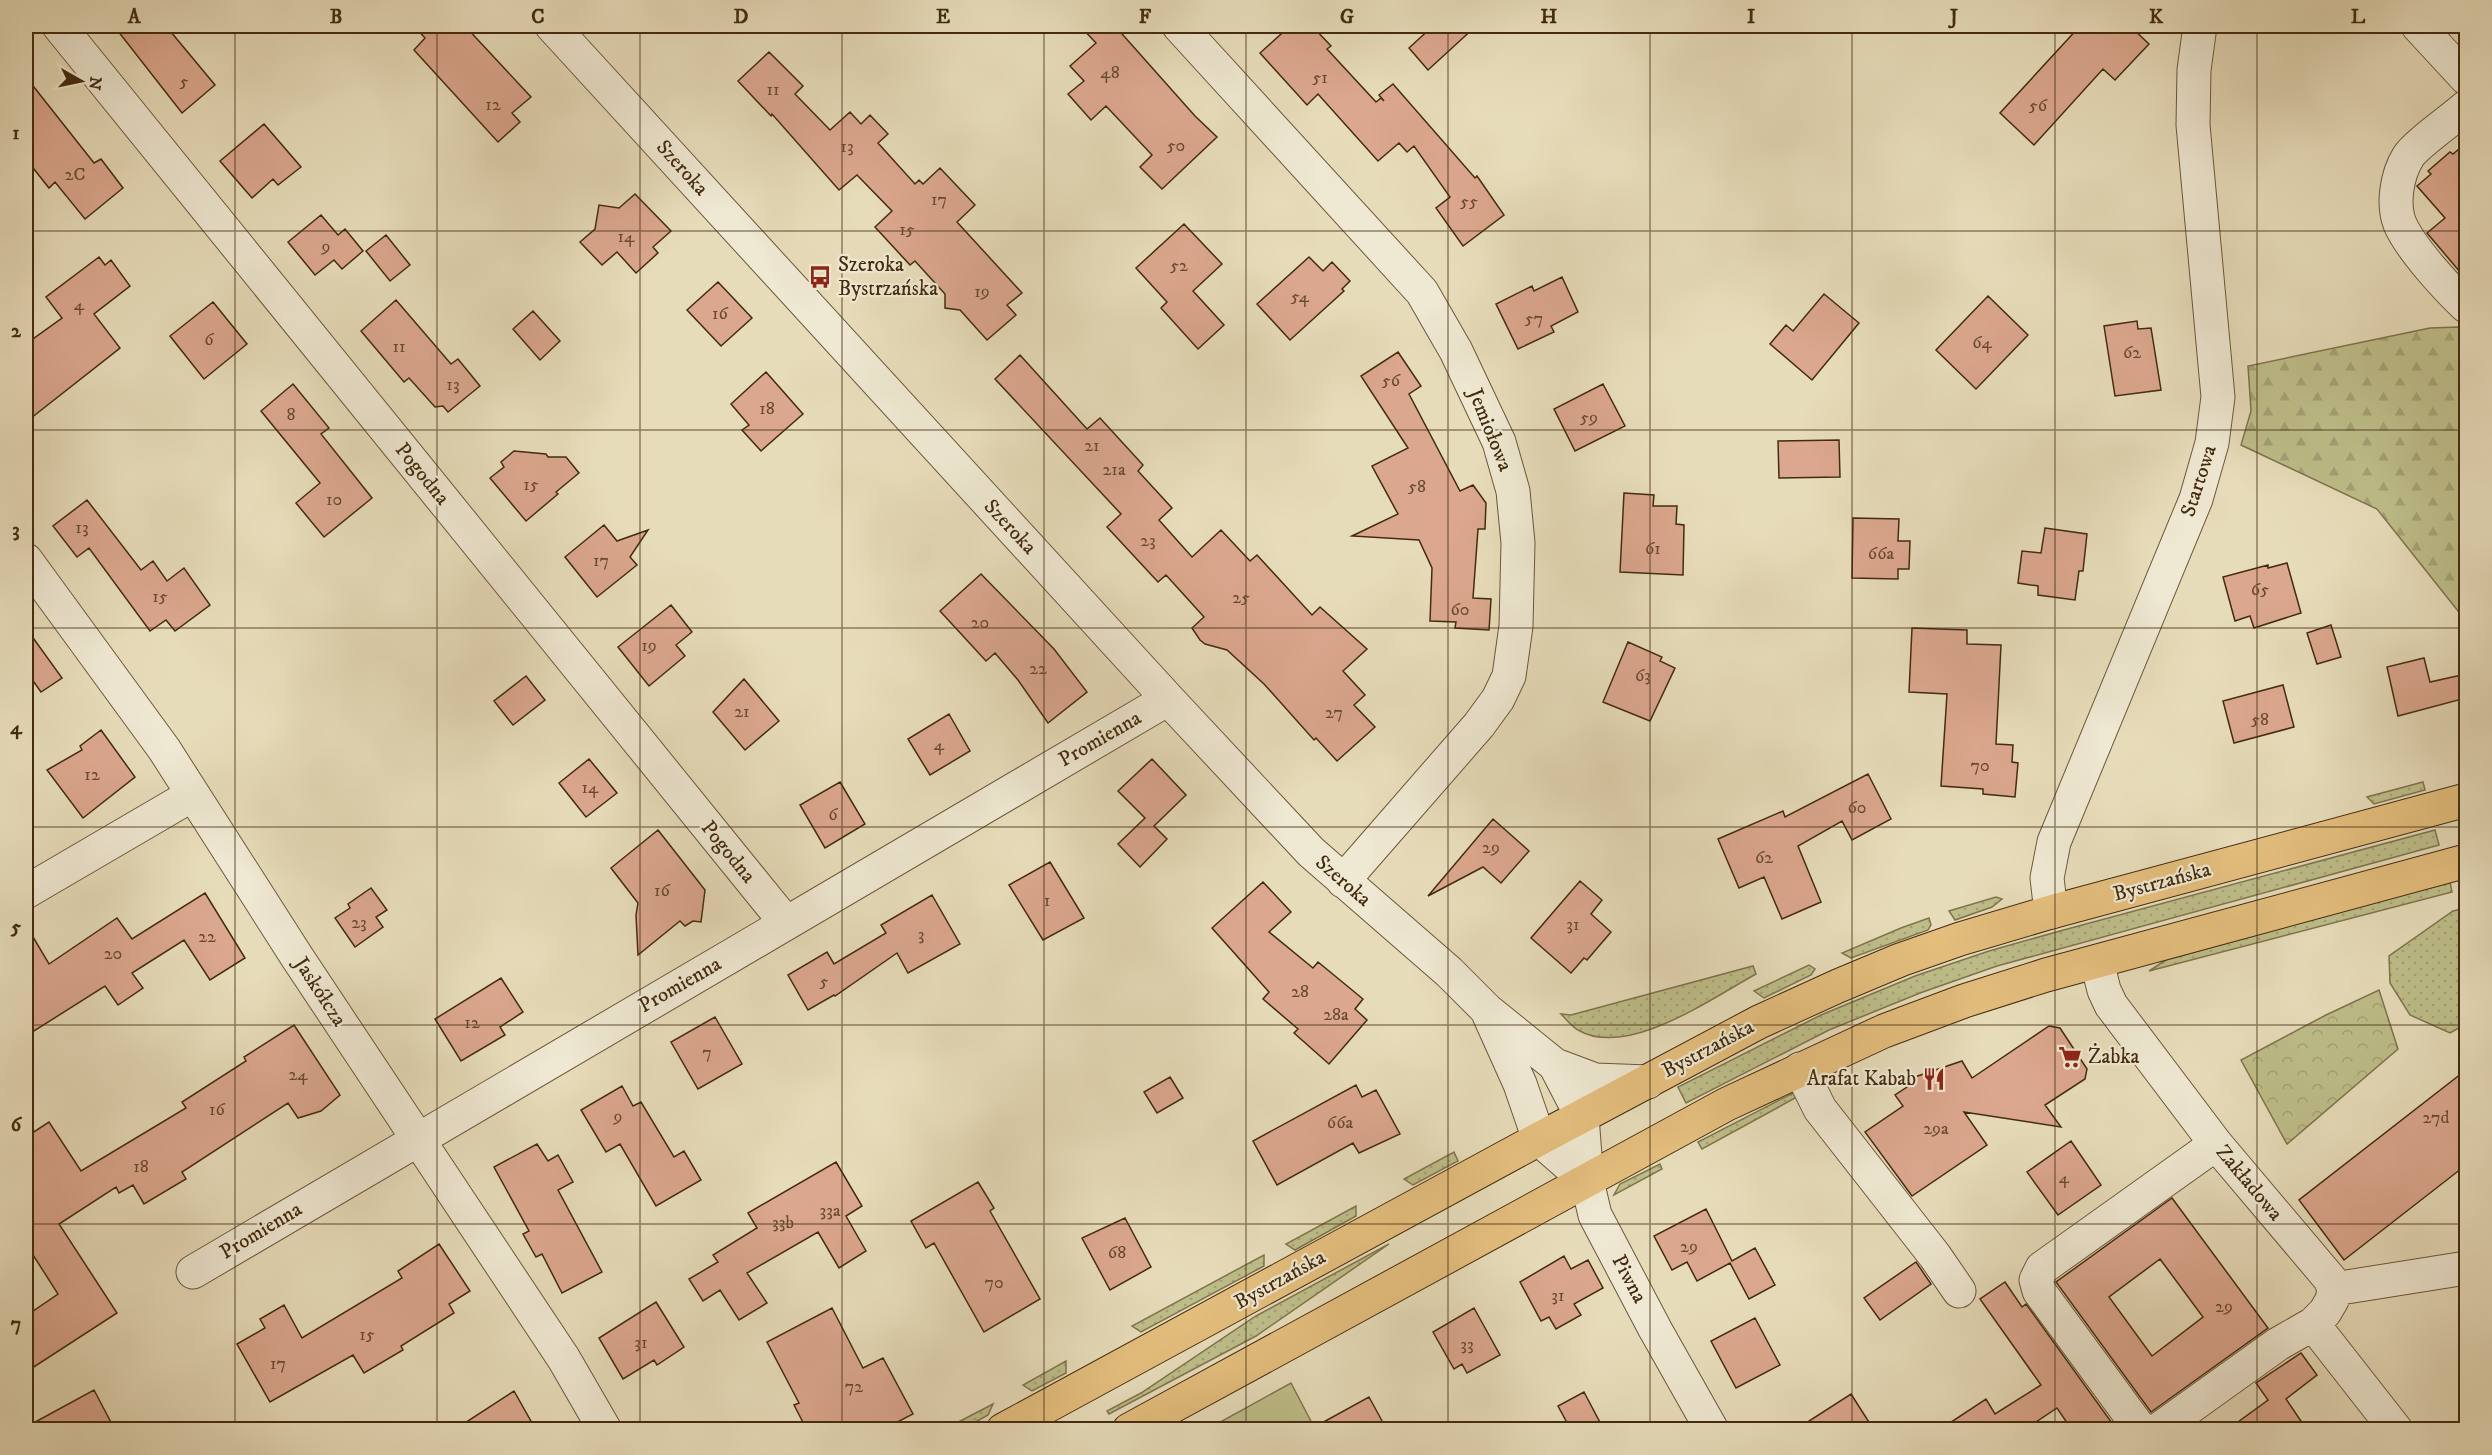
<svg xmlns="http://www.w3.org/2000/svg" width="2492" height="1455" viewBox="0 0 2492 1455" font-family="'IM FELL DW Pica',serif">
  <style>
    .grass { fill: url(#grass-dots); stroke: #80744c; stroke-width: 1.5 }
    .forest { fill: url(#forest-firs); stroke: #80744c; stroke-width: 1.5 }
    .park { fill: url(#park-crowns); stroke: #80744c; stroke-width: 1.5 }
    .garden { fill: #bebe8a; stroke: #80744c; stroke-width: 1.5 }
    .building { fill: #dba78e; stroke: #432b0f; stroke-width: 1.5; fill-rule: evenodd }
    .lines { fill: none; stroke-linecap: round; stroke-linejoin: round }
    .minor-casing { stroke: #6c573a; stroke-width: 35 }
    .major-casing { stroke: #432b0f; stroke-width: 35 }
    .minor { stroke: #efe8d2; stroke-width: 33 }
    .major { stroke: #e4be7d; stroke-width: 33 }
    .grid { fill: none; stroke: #432b0f; stroke-width: 1.5; stroke-opacity: 0.55 }
    .labels { text-anchor: middle; dominant-baseline: central; stroke-width: 4.5; stroke-linejoin: round; paint-order: stroke }
    .number-label { font-size: 18px; fill: #694a2f }
    .street-label { font-size: 21px; fill: #432b0f; stroke: #efe8d2 }
    .poi-label { font-size: 21px; fill: #432b0f; stroke: #efe8d2; text-anchor: start }
    .neatline { fill: none; stroke: #432b0f; stroke-width: 2 }
    .grid-label { font-size: 20px; text-anchor: middle; font-weight: bold; fill: #432b0f }
  </style>
  <defs>
    <pattern id="grass-dots" width="8" height="8" patternUnits="userSpaceOnUse" patternTransform="scale(1.5)"><rect width="8" height="8" fill="#bebe8a"/><path d="M2 2h.1M6 6h.1" fill="none" stroke="#a4a376" stroke-width="1.8" stroke-linecap="round"/></pattern>
    <pattern id="forest-firs" width="22" height="20" patternUnits="userSpaceOnUse" patternTransform="scale(1.5)"><rect width="22" height="20" fill="#bebe8a"/><path d="M5 1l3.5 6h-7zM16 11l3.5 6h-7z" fill="#a4a376"/></pattern>
    <pattern id="park-crowns" width="20" height="18" patternUnits="userSpaceOnUse" patternTransform="scale(1.5)"><rect width="20" height="18" fill="#bebe8a"/><path d="M2 6a3 3 0 1 1 6 0M12 15a3 3 0 1 1 6 0" fill="none" stroke="#a4a376"/></pattern>
  </defs>
  <rect width="100%" height="100%" fill="#e7dcba"/>
  <filter id="stains"><feTurbulence type="fractalNoise" baseFrequency=".00333" numOctaves="4"/><feColorMatrix values="0 0 0 0 .2 0 0 0 0 .09 0 0 0 0 .02 0 0 0 .5 -.17"/></filter>
  <radialGradient id="worn" r=".72"><stop offset=".6" stop-color="#630" stop-opacity="0"/><stop offset="1" stop-color="#630" stop-opacity=".3"/></radialGradient>
  <path class="grass" d="M2423,782L2425,790L2374,804L2367,797Z
    M2435,830L2439,845L1997,966L1920,993L1829,1030L1686,1103L1678,1087L1821,1015L1915,976L1989,951L2060,931Z
    M2450,882L2452,892L2149,971L2166,960Z
    M1996,897L2002,899L1992,907L1955,920L1949,911Z
    M2466,908V1024L2450,1033L2410,1015L2390,983L2389,956L2453,911Z
    M1929,918L1931,925L1928,930L1851,958L1842,953L1901,928Z
    M1809,965L1815,969L1811,975L1764,998L1754,991Z
    M1753,966L1756,974C1712,998 1627,1059 1578,1030C1571,1026 1566,1019 1561,1014L1571,1015Z
    M1795,1092L1797,1097L1702,1149L1698,1142Z
    M1454,1152L1458,1161L1413,1185L1404,1179Z
    M1660,1164L1662,1169L1614,1195L1620,1184Z
    M1356,1206V1216L1295,1250L1286,1244Z
    M1389,1244L1256,1336L1109,1414L1107,1411L1141,1393L1256,1316Z
    M1264,1255V1266L1141,1332L1132,1326Z
    M1066,1361V1373L1032,1391L1023,1385Z
    M993,1404L988,1415L963,1429H945Z"/>
  <path class="forest" d="M2459,327L2466,330V621L2377,509L2241,445L2251,411L2248,366L2430,328Z"/>
  <path class="park" d="M2379,990L2398,1049L2287,1144L2241,1060L2326,1015Z"/>
  <path class="garden" d="M1291,1383L1315,1429L1206,1430Z"/>
  <path class="building" d="M114,26H166L215,85L182,113Z
    M414,26H465L531,97L512,113L520,122L498,142L414,50L425,38Z
    M1080,26H1115L1195,116L1217,137L1162,189L1140,167L1152,155L1106,106L1091,120L1068,94L1084,81L1070,66L1096,43Z
    M1290,26H1312L1331,46L1327,49L1376,102L1381,98L1384,101L1379,95L1393,84L1475,178L1477,176L1504,215L1463,246L1436,208L1450,197L1414,146L1407,152L1399,143L1378,161L1318,94L1307,105L1260,53Z
    M1433,26H1476L1428,70L1409,48Z
    M2080,26H2130L2149,44L2115,80L2103,69L2034,145L2000,113Z
    M769,52L803,86L795,94L830,130L850,112L861,124L870,115L888,134L878,143L915,184L919,180L923,184L940,168L975,205L957,222L1022,293L1007,305L1016,315L987,340L960,310L945,308V294L915,261L910,265L875,227L892,211L857,175L839,190L772,114L771,116L738,81Z
    M26,77L94,163L101,159L123,188L85,219L55,182L49,188L26,159Z
    M264,124L301,167L278,185L273,179L252,198L220,161Z
    M2466,143V279L2427,233L2445,218L2417,186L2431,174L2428,171L2450,152L2453,154Z
    M635,194L671,231L653,247L658,253L636,273L617,252L602,265L580,242L595,229L599,205L619,208Z
    M321,215L338,235L345,229L363,251L342,269L334,260L315,275L288,242Z
    M1184,224L1222,264L1193,291L1224,325L1198,349L1161,308L1167,302L1136,268Z
    M386,235L410,265L390,281L366,251Z
    M99,257L105,265L111,260L130,286L94,314L120,348L26,422V344L62,318L46,297Z
    M1309,257L1323,271L1332,262L1350,281L1342,289L1344,291L1290,340L1257,304Z
    M1562,277L1578,312L1551,326L1554,332L1518,349L1496,304L1532,286L1534,291Z
    M718,282L752,318L721,346L687,310Z
    M1824,294L1859,323L1812,380L1770,344L1786,325L1793,331Z
    M1988,296L2028,335L1976,389L1936,350Z
    M396,300L451,364L458,359L480,386L448,412L443,406L435,407L409,378L404,382L361,331Z
    M213,302L247,344L204,379L170,336Z
    M533,311L560,341L540,360L513,329Z
    M2137,321L2138,329L2151,328L2161,390L2115,396L2104,326Z
    M1398,352L1421,386L1409,394L1460,491L1473,485L1486,503L1485,529H1478L1473,598L1491,599L1489,630L1455,628L1456,622L1430,621L1432,568L1419,540L1352,536L1398,514L1372,466L1408,448L1361,376Z
    M1020,355L1087,429L1100,418L1143,465L1138,471L1172,508L1159,520L1192,557L1221,530L1250,561L1257,555L1312,615L1320,607L1367,649L1343,671L1365,695L1354,705L1375,727L1337,761L1316,738L1314,740L1264,684L1227,650L1205,644L1200,640L1192,628L1204,617L1166,575L1158,582L1107,527L1121,514L995,379Z
    M766,372L803,414L761,451L742,430L749,425L731,404Z
    M293,384L329,428L321,434L372,498L324,537L296,503L320,483L261,411Z
    M1603,384L1625,426L1575,451L1554,409Z
    M1839,440L1840,477L1779,478L1778,441Z
    M514,451L546,454L548,457H566L579,473L556,492L558,494L526,521L490,478L504,467L501,462Z
    M1624,493L1654,495L1653,506H1677L1676,524L1684,525L1683,575L1620,572Z
    M87,500L141,570L153,561L167,581L184,568L210,605L175,631L166,620L150,631L89,548L77,557L53,526Z
    M1853,518L1899,519L1898,541H1910L1909,569H1898V579L1852,578Z
    M604,525L617,541L648,530L630,557L637,565L597,597L565,557Z
    M2045,528L2087,534L2083,571H2079L2075,600L2038,595V586L2018,583L2022,551L2041,553Z
    M2287,563L2301,613L2254,628L2250,616L2235,621L2223,577L2268,565V568Z
    M981,574L1054,649L1087,692L1048,723L1018,680L995,653L986,661L940,611Z
    M671,605L692,632L676,645L685,656L649,686L618,647Z
    M2331,625L2341,657L2317,664L2307,633Z
    M26,628L62,678L41,692L26,671Z
    M1912,628L1967,630V644L2001,645L1996,744L2013,745L2012,762L2018,763L2015,797L1983,794V789L1941,786L1947,694L1909,692Z
    M1628,642L1662,657L1660,661L1675,668L1650,721L1603,702Z
    M2424,658L2430,682L2466,674V698L2398,716L2387,667Z
    M526,676L545,700L513,725L494,701Z
    M744,679L779,721L745,750L713,712Z
    M2283,685L2294,727L2234,743L2223,701Z
    M949,714L970,751L930,775L908,739Z
    M101,730L135,777L83,818L47,770L82,750L80,746Z
    M589,759L617,793L586,817L559,783Z
    M1152,759L1186,795L1154,826L1167,839L1140,867L1118,844L1145,818L1118,791Z
    M1868,774L1891,819L1852,840L1842,821L1798,846L1821,902L1782,919L1764,877L1739,888L1718,839L1783,811L1785,817Z
    M840,782L865,824L825,848L800,805Z
    M1493,819L1529,851L1501,883L1483,867L1428,896Z
    M658,830L705,890L701,922L693,921L685,926L680,921L638,955L636,915L638,903L611,868Z
    M1050,862L1084,918L1043,940L1009,885Z
    M1580,881L1602,900L1591,914L1611,932L1587,960L1584,958L1571,973L1531,938Z
    M1263,882L1291,912L1269,932L1313,968L1318,962L1363,999L1355,1009L1367,1020L1329,1064L1294,1033L1298,1029L1263,999L1269,992L1212,928Z
    M371,888L387,910L376,917L383,927L355,947L335,918L350,908L348,904Z
    M205,893L245,958L210,980L184,940L132,973L143,988L118,1005L105,986L34,1031L26,1017V925L49,964L117,918L132,939Z
    M932,895L960,944L908,973L897,953L835,996L834,995L808,1010L788,975L827,952L834,964L886,933L881,925Z
    M501,978L523,1012L500,1027L505,1035L461,1061L435,1019Z
    M715,1017L742,1064L698,1089L671,1042Z
    M294,1025L340,1095L321,1111L298,1118L288,1103L182,1172L186,1179L144,1204L133,1185L119,1193L116,1187L59,1224L117,1313L26,1372V1316L58,1294L26,1244V1137L49,1122L81,1171L186,1108L182,1102L246,1061L244,1057Z
    M2049,1026L2060,1028L2087,1069L2085,1079L2045,1105L2061,1127L1964,1112L1987,1145L1912,1196L1865,1132L1903,1106L1895,1095L1907,1087L1903,1081L1962,1061L1972,1078Z
    M2466,1070V1165L2344,1260L2299,1200Z
    M1170,1077L1183,1098L1157,1113L1144,1092Z
    M1356,1085L1362,1097L1376,1090L1400,1134L1359,1153L1353,1143L1277,1185L1253,1141Z
    M622,1086L633,1106L641,1102L674,1157L684,1151L701,1180L656,1206L620,1144L606,1152L581,1110Z
    M2071,1141L2101,1185L2058,1215L2027,1172Z
    M537,1144L548,1161L558,1155L573,1182L558,1190L602,1272L562,1293L542,1254L536,1257L523,1234L529,1231L494,1167Z
    M836,1162L862,1206L846,1216L866,1251L839,1268L818,1232L747,1273L767,1303L739,1320L720,1290L703,1301L689,1279L718,1262L713,1255L757,1228L748,1213Z
    M978,1182L994,1208L990,1211L1040,1299L984,1332L934,1243L926,1248L911,1221Z
    M2172,1198L2268,1328L2151,1412L2056,1282ZM2160,1259L2203,1317L2152,1356L2109,1297Z
    M1706,1209L1732,1261L1755,1248L1775,1285L1749,1299L1730,1263L1697,1281L1687,1262L1672,1270L1654,1236Z
    M1125,1218L1151,1267L1110,1290L1082,1238Z
    M439,1244L470,1291L449,1304L454,1313L401,1346L403,1350L364,1373L353,1355L270,1402L237,1344L265,1328L260,1319L284,1305L302,1338L402,1278L398,1271Z
    M1564,1256L1571,1269L1588,1260L1603,1288L1574,1304L1581,1315L1556,1329L1549,1317L1541,1321L1520,1282Z
    M1916,1262L1931,1284L1880,1320L1864,1298Z
    M2005,1282L2022,1307L2026,1304L2117,1430H2072L2057,1408L2024,1430H1939L1986,1399L1995,1414L2041,1385L1980,1299Z
    M656,1302L684,1347L657,1365L654,1360L623,1379L599,1338Z
    M832,1308L863,1368L883,1358L913,1414L882,1430H807L794,1405L799,1403L767,1342Z
    M1474,1308L1500,1355L1467,1373L1462,1364L1454,1369L1433,1332Z
    M1755,1318L1780,1365L1736,1388L1711,1341Z
    M2301,1353L2317,1375L2286,1399L2307,1430H2227L2268,1400L2256,1383Z
    M94,1390L115,1430H26V1427Z
    M514,1391L536,1430H454Z
    M1584,1392L1604,1430H1571L1558,1406Z
    M1851,1394L1874,1430H1795Z
    M1369,1397L1387,1430H1309Z"/>
  <g class="lines">
    <g class="minor-casing">
      <path id="minor" d="M59,26L786,923
        M552,26L1168,699L1311,852L1449,972L1487,1010L1555,1065L1595,1080L1648,1082
        M1179,26L1422,292L1456,351L1499,442L1513,491L1518,543L1516,626L1509,676L1498,699L1479,725L1343,881
        M2418,26L2466,78
        M2466,107C2454,118 2415,145 2408,157C2397,175 2392,204 2400,224C2411,249 2446,287 2466,306
        M26,560L164,749L297,957L564,1359L605,1430
        M26,892L192,795
        M2051,912L2047,878L2054,842L2196,499L2212,443L2218,397L2193,125L2194,70L2200,26
        M2097,962L2104,990L2111,1005L2216,1144L2330,1279L2334,1289
        M1489,1015L1520,1084L1539,1139L1587,1181
        M1555,1065L1582,1117L1587,1181L1595,1215L1655,1329L1712,1430
        M1800,1069L1820,1109L1935,1256L1959,1291
        M193,1272L1168,699
        M2334,1289L2466,1268
        M2313,1324L2396,1430
        M2144,1430L2138,1426L2039,1291L2036,1280L2042,1268L2216,1144
        M2158,1430L2278,1344L2313,1324L2325,1312L2332,1300L2334,1289"/>
    </g>
    <g class="major-casing">
      <path id="major" d="M1003,1430L1539,1139L1759,1022L1838,986L1900,960L1960,939L2051,912L2466,800
        M1129,1430L1727,1104L1884,1031L1964,1001L2046,975L2466,861"/>
    </g>
    <use href="#minor" class="minor"/>
    <use href="#major" class="major"/>
  </g>
  <path class="grid" d="M235,26V1430M437,26V1430M640,26V1430M842,26V1430M1044,26V1430M1246,26V1430M1448,26V1430M1650,26V1430M1852,26V1430M2055,26V1430M2257,26V1430M26,231H2466M26,430H2466M26,628H2466M26,827H2466M26,1025H2466M26,1224H2466"/>
  <defs>
    <g id="bus-bare" transform="scale(1.8)"><path d="M-5-6H5V4H4V6H2V4H-2V6H-4V4H-5ZM-3.5-4V0h7V-4ZM-3.5 1.2v1.5H-2V1.2ZM2 1.2v1.5H3.5V1.2Z" fill="#8f2418" stroke="#efe8d2" stroke-width="2.5" paint-order="stroke"/></g>
    <g id="supermarket-bare" transform="scale(1.8)"><path d="M-6-5.5h2.5l.6 2H6L4.5 2H-2.5L-4.4-4H-6ZM-1.5 3.2a1.3 1.3 0 1 0 .1 0ZM3 3.2a1.3 1.3 0 1 0 .1 0Z" fill="#8f2418" stroke="#efe8d2" stroke-width="2.5" paint-order="stroke"/></g>
    <g id="restaurant-bare" transform="scale(1.8)"><path d="M-5-6h1v4h1v-4h1v4h1v-4h1v5L-1.5 .5V6h-2V.5L-5-1ZM5-6V6H3V1.5H1.5Q1.5-4 5-6Z" fill="#8f2418" stroke="#efe8d2" stroke-width="2.5" paint-order="stroke"/></g>
  </defs>
  <g fill-rule="evenodd">
    <use href="#bus-bare" x="820" y="277"/>
    <use href="#supermarket-bare" x="2070" y="1057"/>
    <use href="#restaurant-bare" x="1934" y="1079"/>
  </g>
  <g class="labels">
    <g class="number-label">
      <text x="1110" y="73">48</text>
      <text x="1320" y="78">51</text>
      <text x="184" y="82">5</text>
      <text x="773" y="90">11</text>
      <text x="493" y="105">12</text>
      <text x="2038" y="106">56</text>
      <text x="1176" y="146">50</text>
      <text x="847" y="147">13</text>
      <text x="75" y="175">2C</text>
      <text x="939" y="200">17</text>
      <text x="1469" y="202">55</text>
      <text x="907" y="230">15</text>
      <text x="626" y="237">14</text>
      <text x="326" y="247">9</text>
      <text x="1179" y="266">52</text>
      <text x="982" y="292">19</text>
      <text x="1300" y="297">54</text>
      <text x="79" y="305">4</text>
      <text x="720" y="314">16</text>
      <text x="1534" y="319">57</text>
      <text x="209" y="340">6</text>
      <text x="1982" y="343">64</text>
      <text x="399" y="347">11</text>
      <text x="2132" y="353">62</text>
      <text x="1391" y="381">56</text>
      <text x="453" y="385">13</text>
      <text x="767" y="409">18</text>
      <text x="291" y="415">8</text>
      <text x="1589" y="418">59</text>
      <text x="1092" y="446">21</text>
      <text x="1114" y="470">21a</text>
      <text x="531" y="485">15</text>
      <text x="1417" y="487">58</text>
      <text x="334" y="500">10</text>
      <text x="82" y="528">13</text>
      <text x="1148" y="541">23</text>
      <text x="1653" y="549">61</text>
      <text x="1881" y="554">66a</text>
      <text x="601" y="561">17</text>
      <text x="2260" y="590">65</text>
      <text x="160" y="597">15</text>
      <text x="1241" y="598">25</text>
      <text x="1460" y="610">60</text>
      <text x="980" y="623">20</text>
      <text x="649" y="646">19</text>
      <text x="1038" y="669">22</text>
      <text x="1643" y="676">63</text>
      <text x="742" y="712">21</text>
      <text x="1334" y="713">27</text>
      <text x="2260" y="720">58</text>
      <text x="939" y="745">4</text>
      <text x="1980" y="766">70</text>
      <text x="92" y="775">12</text>
      <text x="590" y="788">14</text>
      <text x="1857" y="808">60</text>
      <text x="833" y="815">6</text>
      <text x="1491" y="848">29</text>
      <text x="1764" y="858">62</text>
      <text x="662" y="891">16</text>
      <text x="1047" y="901">1</text>
      <text x="359" y="923">23</text>
      <text x="1573" y="925">31</text>
      <text x="921" y="935">3</text>
      <text x="207" y="937">22</text>
      <text x="113" y="954">20</text>
      <text x="824" y="982">5</text>
      <text x="1300" y="992">28</text>
      <text x="1336" y="1015">28a</text>
      <text x="472" y="1023">12</text>
      <text x="707" y="1053">7</text>
      <text x="298" y="1075">24</text>
      <text x="217" y="1110">16</text>
      <text x="618" y="1117">9</text>
      <text x="2436" y="1118">27d</text>
      <text x="1340" y="1123">66a</text>
      <text x="1936" y="1129">29a</text>
      <text x="141" y="1167">18</text>
      <text x="2064" y="1178">4</text>
      <text x="830" y="1211">33a</text>
      <text x="783" y="1223">33b</text>
      <text x="1689" y="1247">29</text>
      <text x="1117" y="1253">68</text>
      <text x="994" y="1283">70</text>
      <text x="1558" y="1296">31</text>
      <text x="2224" y="1307">29</text>
      <text x="367" y="1335">15</text>
      <text x="641" y="1343">31</text>
      <text x="1467" y="1345">33</text>
      <text x="278" y="1364">17</text>
      <text x="854" y="1387">72</text>
    </g>
    <g class="street-label">
      <text transform="translate(682 168) rotate(48)">Szeroka</text>
      <text transform="translate(1490 430) rotate(68)">Jemiołowa</text>
      <text transform="translate(422 474) rotate(51)">Pogodna</text>
      <text transform="translate(2199 481) rotate(-72)">Startowa</text>
      <text transform="translate(1010 527) rotate(47)">Szeroka</text>
      <text transform="translate(1100 739) rotate(-30)">Promienna</text>
      <text transform="translate(728 852) rotate(51)">Pogodna</text>
      <text transform="translate(1343 881) rotate(41)">Szeroka</text>
      <text transform="translate(2162 882) rotate(-15)">Bystrzańska</text>
      <text transform="translate(680 985) rotate(-30)">Promienna</text>
      <text transform="translate(320 992) rotate(57)">Jaskółcza</text>
      <text transform="translate(1708 1049) rotate(-28)">Bystrzańska</text>
      <text transform="translate(2249 1183) rotate(50)">Zakładowa</text>
      <text transform="translate(261 1231) rotate(-31)">Promienna</text>
      <text transform="translate(1629 1279) rotate(62)">Piwna</text>
      <text transform="translate(1280 1280) rotate(-29)">Bystrzańska</text>
    </g>
    <g class="poi-label">
      <text x="838" y="265">Szeroka<tspan x="838" dy="24">Bystrzańska</tspan></text>
      <text x="2088" y="1057">Żabka</text>
      <text x="1916" y="1079" text-anchor="end">Arafat Kabab</text>
    </g>
  </g>
  <rect width="2492" height="1455" fill="none" stroke="#e7dcba" stroke-width="66"/>
  <g transform="translate(81 81) rotate(99)" stroke="#efe8d2" stroke-width="4.5" paint-order="stroke">
  <path d="M0-4.5L10 22L0 15L-10 22Z" fill="#432b0f"/>
  <text y="-9" font-size="16" font-weight="bold" text-anchor="middle" fill="#432b0f">N</text>
  </g>
  <rect x="33" y="33" width="2426" height="1389" class="neatline"/>
  <g class="grid-label">
    <text x="134" y="23">A</text>
    <text x="336" y="23">B</text>
    <text x="538" y="23">C</text>
    <text x="741" y="23">D</text>
    <text x="943" y="23">E</text>
    <text x="1145" y="23">F</text>
    <text x="1347" y="23">G</text>
    <text x="1549" y="23">H</text>
    <text x="1751" y="23">I</text>
    <text x="1954" y="23">J</text>
    <text x="2156" y="23">K</text>
    <text x="2358" y="23">L</text>
    <text x="16" y="139">1</text>
    <text x="16" y="337">2</text>
    <text x="16" y="536">3</text>
    <text x="16" y="734">4</text>
    <text x="16" y="933">5</text>
    <text x="16" y="1131">6</text>
    <text x="16" y="1330">7</text>
  </g>
  <rect width="100%" height="100%" filter="url(#stains)"/>
  <rect width="100%" height="100%" fill="url(#worn)"/>
</svg>
